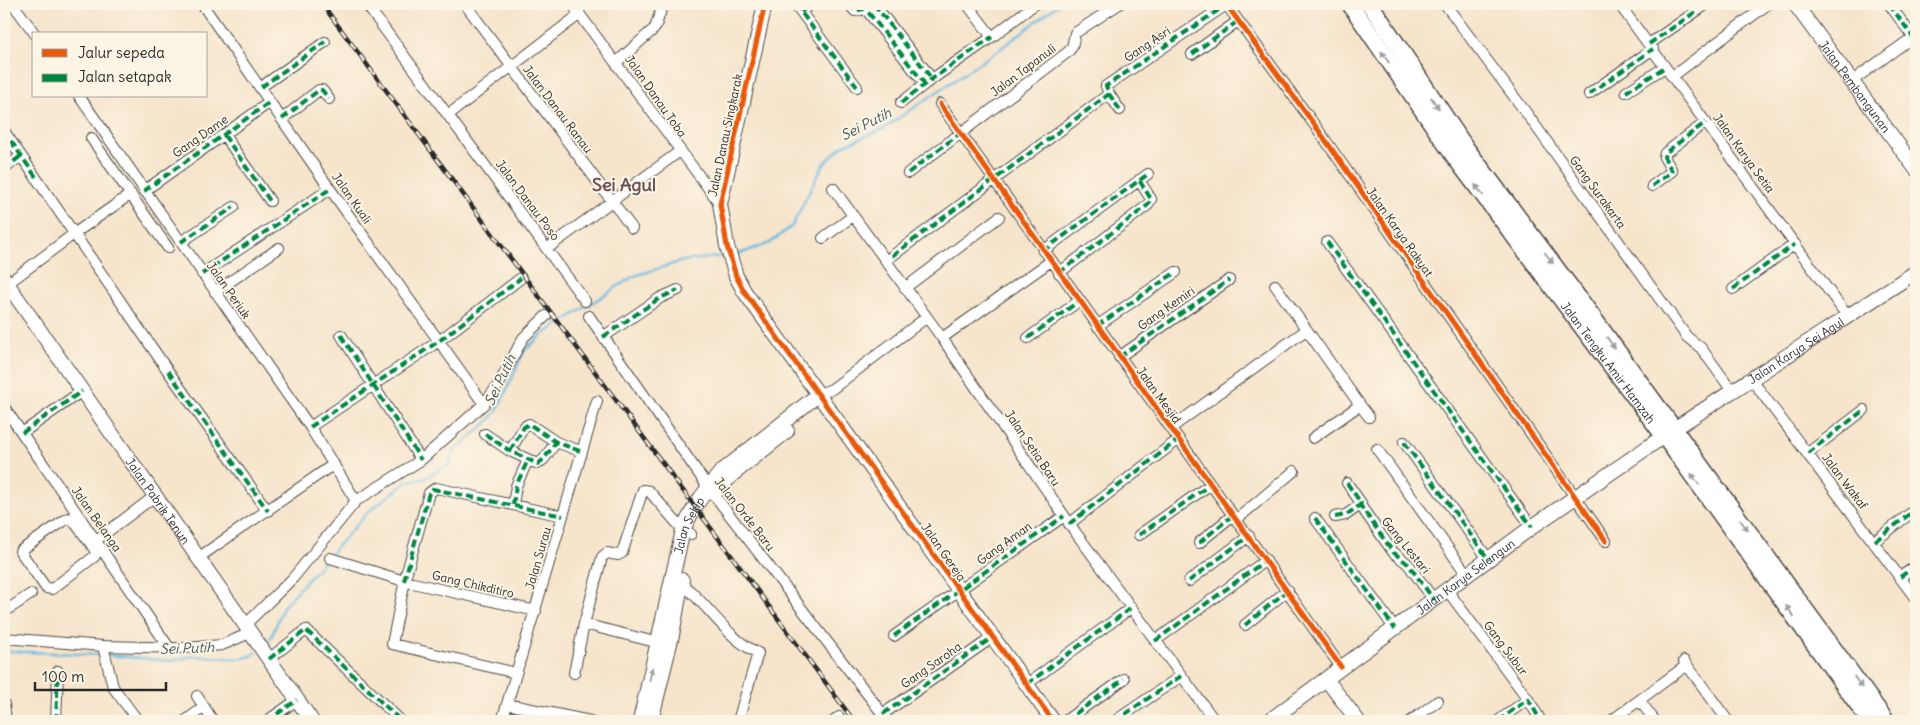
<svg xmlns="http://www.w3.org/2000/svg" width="1920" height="725" viewBox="0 0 1920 725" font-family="Delius,sans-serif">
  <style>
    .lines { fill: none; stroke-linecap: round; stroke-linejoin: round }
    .stream { stroke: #68bae3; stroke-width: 2.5 }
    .street-casing { stroke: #494743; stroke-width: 12 }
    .secondary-casing { stroke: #494743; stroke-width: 16 }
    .primary-casing { stroke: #494743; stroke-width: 19 }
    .street { stroke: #fff; stroke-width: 10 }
    .secondary { stroke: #fff; stroke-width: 14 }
    .primary { stroke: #fff; stroke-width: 16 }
    .rail-casing { stroke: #2b2b2b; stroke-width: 4.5 }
    .rail { stroke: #fcf5e5; stroke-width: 2.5; stroke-dasharray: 8; stroke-linecap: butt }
    .quiet { stroke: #00873e; stroke-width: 4; stroke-dasharray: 8 4; stroke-linecap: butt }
    .cycleway-casing { stroke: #fcf5e5; stroke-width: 8 }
    .cycleway { stroke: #e8590c; stroke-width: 5 }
    .oneway { fill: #a0a0a0 }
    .labels { text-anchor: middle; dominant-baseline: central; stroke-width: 4; stroke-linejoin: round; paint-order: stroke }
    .street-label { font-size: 12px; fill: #2b2b2b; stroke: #fcf5e5 }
    .water-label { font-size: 14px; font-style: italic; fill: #3d5662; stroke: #fcf5e5 }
    .district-label { font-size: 18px; font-weight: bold; fill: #694f58; stroke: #fcf5e5 }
  </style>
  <rect width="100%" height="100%" fill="#fcf5e5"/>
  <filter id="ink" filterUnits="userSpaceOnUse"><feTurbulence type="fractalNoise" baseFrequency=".02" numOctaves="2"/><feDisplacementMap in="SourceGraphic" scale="10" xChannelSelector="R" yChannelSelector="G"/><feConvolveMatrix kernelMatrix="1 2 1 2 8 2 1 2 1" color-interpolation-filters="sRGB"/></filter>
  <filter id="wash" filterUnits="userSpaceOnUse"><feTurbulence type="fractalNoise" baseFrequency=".0096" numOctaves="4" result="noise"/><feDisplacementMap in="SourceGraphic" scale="20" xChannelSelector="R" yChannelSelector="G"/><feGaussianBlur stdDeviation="1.12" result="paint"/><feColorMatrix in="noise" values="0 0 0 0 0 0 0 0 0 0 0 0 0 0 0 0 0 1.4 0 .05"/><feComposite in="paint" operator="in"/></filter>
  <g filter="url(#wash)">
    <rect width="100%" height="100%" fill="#f6e4cb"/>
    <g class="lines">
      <path class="stream" d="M736,255L770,243L792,226L823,165L842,146L883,129L1000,49L1059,4
        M265,645L272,636L283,607L367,513L407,482L425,478L449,465L454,451L489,421L497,411L524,351L542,335L634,276L683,261L725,256
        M4,651L102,655
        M108,655L171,661L193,656L240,659L251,656L257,652"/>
    </g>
  </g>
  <g filter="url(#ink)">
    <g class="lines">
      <g class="street-casing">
        <path id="street" d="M13,4L35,34
          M202,4L330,189L484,404
          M366,4L585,301
          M465,4L632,228
          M572,4L720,204
          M795,4L857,87
          M849,4L855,11L864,9L868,12L925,84L992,37L1035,4
          M874,4L932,79
          M967,4L992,37
          M1226,4L1319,131L1606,541
          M1445,4L1527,114L1687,337L1701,348L1733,392
          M1619,4L1848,317
          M1889,4L1913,37
          M801,12L810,4
          M1649,44L1707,4
          M1192,54L1238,21
          M617,62L655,28L663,4
          M1673,76L1768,4
          M1852,81L1916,35
          M261,87L325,42
          M1626,92L1665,67
          M1589,94L1653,49
          M79,96L310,427L356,501
          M901,103L925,84
          M940,104L1341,667
          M1120,110L1109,94L1106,86L1226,5
          M448,115L580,14
          M282,119L319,90H322L329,99
          M4,131L168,371L268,511
          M224,135L270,201
          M91,138L168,248
          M4,169L21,156
          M908,173L1068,52L1072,47L1075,33L1119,4
          M1652,186L1672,171L1664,157L1665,153L1706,122
          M833,188L942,338L1076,533L1215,721
          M144,191L270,102
          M823,238L853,216
          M181,242L234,207
          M1327,242L1532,527
          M548,248L680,151
          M1043,251L1148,174
          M892,256L1109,94
          M1059,273L1148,205L1151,199L1139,180
          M202,274L330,189
          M7,284L75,233L131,194
          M1275,285L1360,405
          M905,288L999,217
          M1733,289L1795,244
          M215,292L279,248
          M589,316L708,487L888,721
          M1097,326L1176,272
          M341,335L421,460
          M603,337L660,298L678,290
          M942,338L1051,261
          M1028,338L1079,301
          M1119,357L1229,280
          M1752,380L1916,599
          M819,394L832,389L927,317
          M4,407L168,646
          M310,427L439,341L521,278
          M1171,428L1306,330
          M22,433L82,391
          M485,434L510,451L538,464L544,459L556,442
          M1313,438L1360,405L1369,417
          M1404,442L1489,560
          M1377,449L1468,576
          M510,451L524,427L529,424L556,442L580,451
          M1808,453L1864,410
          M1347,483L1361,503L1360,505L1393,552L1408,564L1434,600
          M513,505L516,486L528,460
          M1335,517L1346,515L1360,505
          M1315,518L1395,629
          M1237,519L1294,471
          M1069,524L1179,439
          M1139,535L1211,484
          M1875,541L1916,509
          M1199,543L1233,515
          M91,544L96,552L95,556L52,589L46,588L20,551L68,518L72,519L91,544L155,496
          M198,558L334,464
          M330,558L404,581L536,611
          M1900,577L1916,566
          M1189,581L1249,536
          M681,583C708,604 727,639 758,653L738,721
          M1447,590L1528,699L1541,721
          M4,612L31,594
          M584,624L602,557L607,553L618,555L622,553L643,490L649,491L683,530L691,534
          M245,625L293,578L356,501L421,460L484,404L499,384L523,338L546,316
          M1245,625L1288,590
          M894,636L1064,516
          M4,638L103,646L186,648L222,645L250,633
          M1155,641L1266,560
          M103,646L113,687L138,721
          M269,659L306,630L401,721
          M1684,661L1728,721
          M516,673L392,644L406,575L429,493L436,488L563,516
          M574,673L584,624L663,644
          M1027,684L1131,608
          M197,696L213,721
          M1640,701L1655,721
          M4,704L6,721
          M507,704L590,721
          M883,714L993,637
          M56,721L58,671
          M185,721L204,707
          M267,721L297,700
          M502,721L597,401
          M834,721L839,717
          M1065,721L1124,679
          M1115,721L1181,676
          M1411,721L1438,701
          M1498,721L1528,699
          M1611,721L1687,665"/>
      </g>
      <g class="secondary-casing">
        <g id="secondary">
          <path d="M765,4L720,204L727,246L736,276L744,291L1053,721"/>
          <path id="s1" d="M1795,4L1916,169"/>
          <path id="s2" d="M4,279L312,721"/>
          <path id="s3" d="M1674,429L1916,272"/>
          <path d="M714,494L733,474L787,431"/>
          <path d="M1326,679L1358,721"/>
          <path id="s4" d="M640,721L683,530C692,509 706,489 721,472L819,394"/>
          <path d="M651,721L672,635L682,580"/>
          <path id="s5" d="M1269,721L1532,527L1664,436"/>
        </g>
      </g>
      <g class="primary-casing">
        <g id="primary">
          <path id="s6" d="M1350,4L1454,156L1664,436L1870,721"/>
          <path d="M1370,4L1465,147L1583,304L1886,721"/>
        </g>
      </g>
      <use href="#street" class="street"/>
      <use href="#secondary" class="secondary"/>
      <use href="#primary" class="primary"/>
      <g class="rail-casing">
        <path id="rail" d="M322,4L854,721"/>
      </g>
      <use href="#rail" class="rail"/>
      <path class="quiet" d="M795,4L857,87
        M849,4L855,11L864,9L868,12L925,84L992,37
        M874,4L932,79
        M1889,4L1913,37
        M1798,8L1804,4
        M801,12L810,4
        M1649,44L1707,4
        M1192,54L1238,21
        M261,87L325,42
        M1626,92L1665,67
        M1589,94L1653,49
        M901,103L925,84
        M1120,110L1109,94L1106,86L1226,5
        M282,119L319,90H322L329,99
        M4,131L38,180
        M224,135L270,201
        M1915,167L1916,166
        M4,169L21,156
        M908,173L959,134
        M1652,186L1672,171L1664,157L1665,153L1706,122
        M144,191L270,102
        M181,242L234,207
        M1327,242L1532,527
        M1043,251L1148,174
        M892,256L1109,94
        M1059,273L1148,205L1151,199L1139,180
        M202,274L330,189
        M1733,289L1795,244
        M1097,326L1176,272
        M341,335L421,460
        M603,337L660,298L678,290
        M1028,338L1079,301
        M1119,357L1229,280
        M168,371L268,511
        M310,427L439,341L521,278
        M22,433L82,391
        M485,434L510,451L538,464L544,459L556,442
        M1404,442L1489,560
        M510,451L524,427L529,424L556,442L580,451
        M1808,453L1864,410
        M1347,483L1361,503L1360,505L1393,552L1408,564L1434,600
        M513,505L516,486L528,460
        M1335,517L1346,515L1360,505
        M1315,518L1395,629
        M1069,524L1179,439
        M1139,535L1211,484
        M1875,541L1916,509
        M1199,543L1233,515
        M1900,577L1916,566
        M404,581L429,493L433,489L563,516
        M1189,581L1249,536
        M1245,625L1288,590
        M894,636L1064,516
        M1155,641L1266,560
        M269,659L306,630L401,721
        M1027,684L1131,608
        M883,714L993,637
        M56,721L58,671
        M267,721L297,700
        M1065,721L1124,679
        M1115,721L1181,676
        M1498,721L1528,699L1541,721"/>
      <g class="cycleway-casing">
        <path id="cycleway" d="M765,4L720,204L727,246L736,276L744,291L1053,721
          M1226,4L1319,131L1606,541
          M940,104L1341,667"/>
      </g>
      <use href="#cycleway" class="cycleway"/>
    </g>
    <defs><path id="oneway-solid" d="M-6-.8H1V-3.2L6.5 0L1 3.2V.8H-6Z" transform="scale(1.25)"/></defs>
    <g class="oneway">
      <use href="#oneway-solid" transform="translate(1385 57) rotate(-125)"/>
      <use href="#oneway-solid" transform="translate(1435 103) rotate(55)"/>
      <use href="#oneway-solid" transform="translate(1479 190) rotate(-127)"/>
      <use href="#oneway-solid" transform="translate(1549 258) rotate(53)"/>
      <use href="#oneway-solid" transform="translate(1611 343) rotate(54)"/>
      <use href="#oneway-solid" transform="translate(1695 479) rotate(-126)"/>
      <use href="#oneway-solid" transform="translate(1744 525) rotate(54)"/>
      <use href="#oneway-solid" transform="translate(1790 611) rotate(-126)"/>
      <use href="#oneway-solid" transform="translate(651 674) rotate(-76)"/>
      <use href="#oneway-solid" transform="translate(1858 682) rotate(54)"/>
    </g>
  </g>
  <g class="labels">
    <g class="street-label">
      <text transform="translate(1147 44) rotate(-34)">Gang Asri</text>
      <text transform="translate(1023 70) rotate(-37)">Jalan Tapanuli</text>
      <text stroke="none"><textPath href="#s1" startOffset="102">Jalan Pembangunan</textPath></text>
      <text transform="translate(656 96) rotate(55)">Jalan Danau Toba</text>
      <text transform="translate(558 109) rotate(53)">Jalan Danau Ranau</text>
      <text transform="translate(725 135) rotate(-78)">Jalan Danau Singkarak</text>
      <text transform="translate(200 136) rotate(-35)">Gang Dame</text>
      <text transform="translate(1744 153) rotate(54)">Jalan Karya Setia</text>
      <text transform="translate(1598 192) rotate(54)">Gang Surakarta</text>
      <text transform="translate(352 198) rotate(55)">Jalan Kuali</text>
      <text transform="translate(528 200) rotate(53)">Jalan Danau Poso</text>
      <text transform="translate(1400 232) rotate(55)">Jalan Karya Rakyat</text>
      <text transform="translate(229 290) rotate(55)">Jalan Periuk</text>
      <text transform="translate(1166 308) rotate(-35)">Gang Kemiri</text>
      <text stroke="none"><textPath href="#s3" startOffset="145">Jalan Karya Sei Agul</textPath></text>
      <text stroke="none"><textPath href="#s6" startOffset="442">Jalan Tengku Amir Hamzah</textPath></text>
      <text transform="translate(1159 395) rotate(54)">Jalan Mesjid</text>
      <text transform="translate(1033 448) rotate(56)">Jalan Setia Baru</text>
      <text transform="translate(1845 481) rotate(53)">Jalan Wakaf</text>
      <text stroke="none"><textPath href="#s2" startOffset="270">Jalan Pabrik Tenun</textPath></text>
      <text transform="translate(745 514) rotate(52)">Jalan Orde Baru</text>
      <text transform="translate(97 519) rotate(55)">Jalan Belanga</text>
      <text stroke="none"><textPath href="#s4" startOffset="202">Jalan Sekip</textPath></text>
      <text transform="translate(1004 543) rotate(-36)">Gang Aman</text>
      <text transform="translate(1406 545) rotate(51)">Gang Lestari</text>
      <text transform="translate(944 552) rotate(55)">Jalan Gereja</text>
      <text transform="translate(538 558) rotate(-74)">Jalan Surau</text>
      <text stroke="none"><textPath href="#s5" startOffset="244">Jalan Karya Selangun</textPath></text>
      <text transform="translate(473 584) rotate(13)">Gang Chikditiro</text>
      <text transform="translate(1506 648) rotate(53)">Gang Subur</text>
      <text transform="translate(931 665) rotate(-35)">Gang Saroha</text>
    </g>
    <g class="water-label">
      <text transform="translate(866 124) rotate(-27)">Sei Putih</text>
      <text transform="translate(500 380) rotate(-65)">Sei Putih</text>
      <text transform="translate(187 648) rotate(-2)">Sei Putih</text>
    </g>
    <g class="district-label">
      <text x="624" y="184">Sei Agul</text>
    </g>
  </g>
  <rect width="1920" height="725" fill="none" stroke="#fcf5e5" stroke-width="20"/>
  <rect x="32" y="32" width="175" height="65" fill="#fcf5e5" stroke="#a8a49b"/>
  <rect x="42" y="49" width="25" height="8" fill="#e8590c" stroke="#a8a49b"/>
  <text x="78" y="58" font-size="15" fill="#2b2b2b">Jalur sepeda</text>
  <rect x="42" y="74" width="25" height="8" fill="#00873e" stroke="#a8a49b"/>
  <text x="78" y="82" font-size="15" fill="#2b2b2b">Jalan setapak</text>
  <path d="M35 682v8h131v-8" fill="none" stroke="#2b2b2b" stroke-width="2.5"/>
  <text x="42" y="682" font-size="15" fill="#2b2b2b" stroke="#fcf5e5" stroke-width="4" paint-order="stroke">100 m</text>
</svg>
